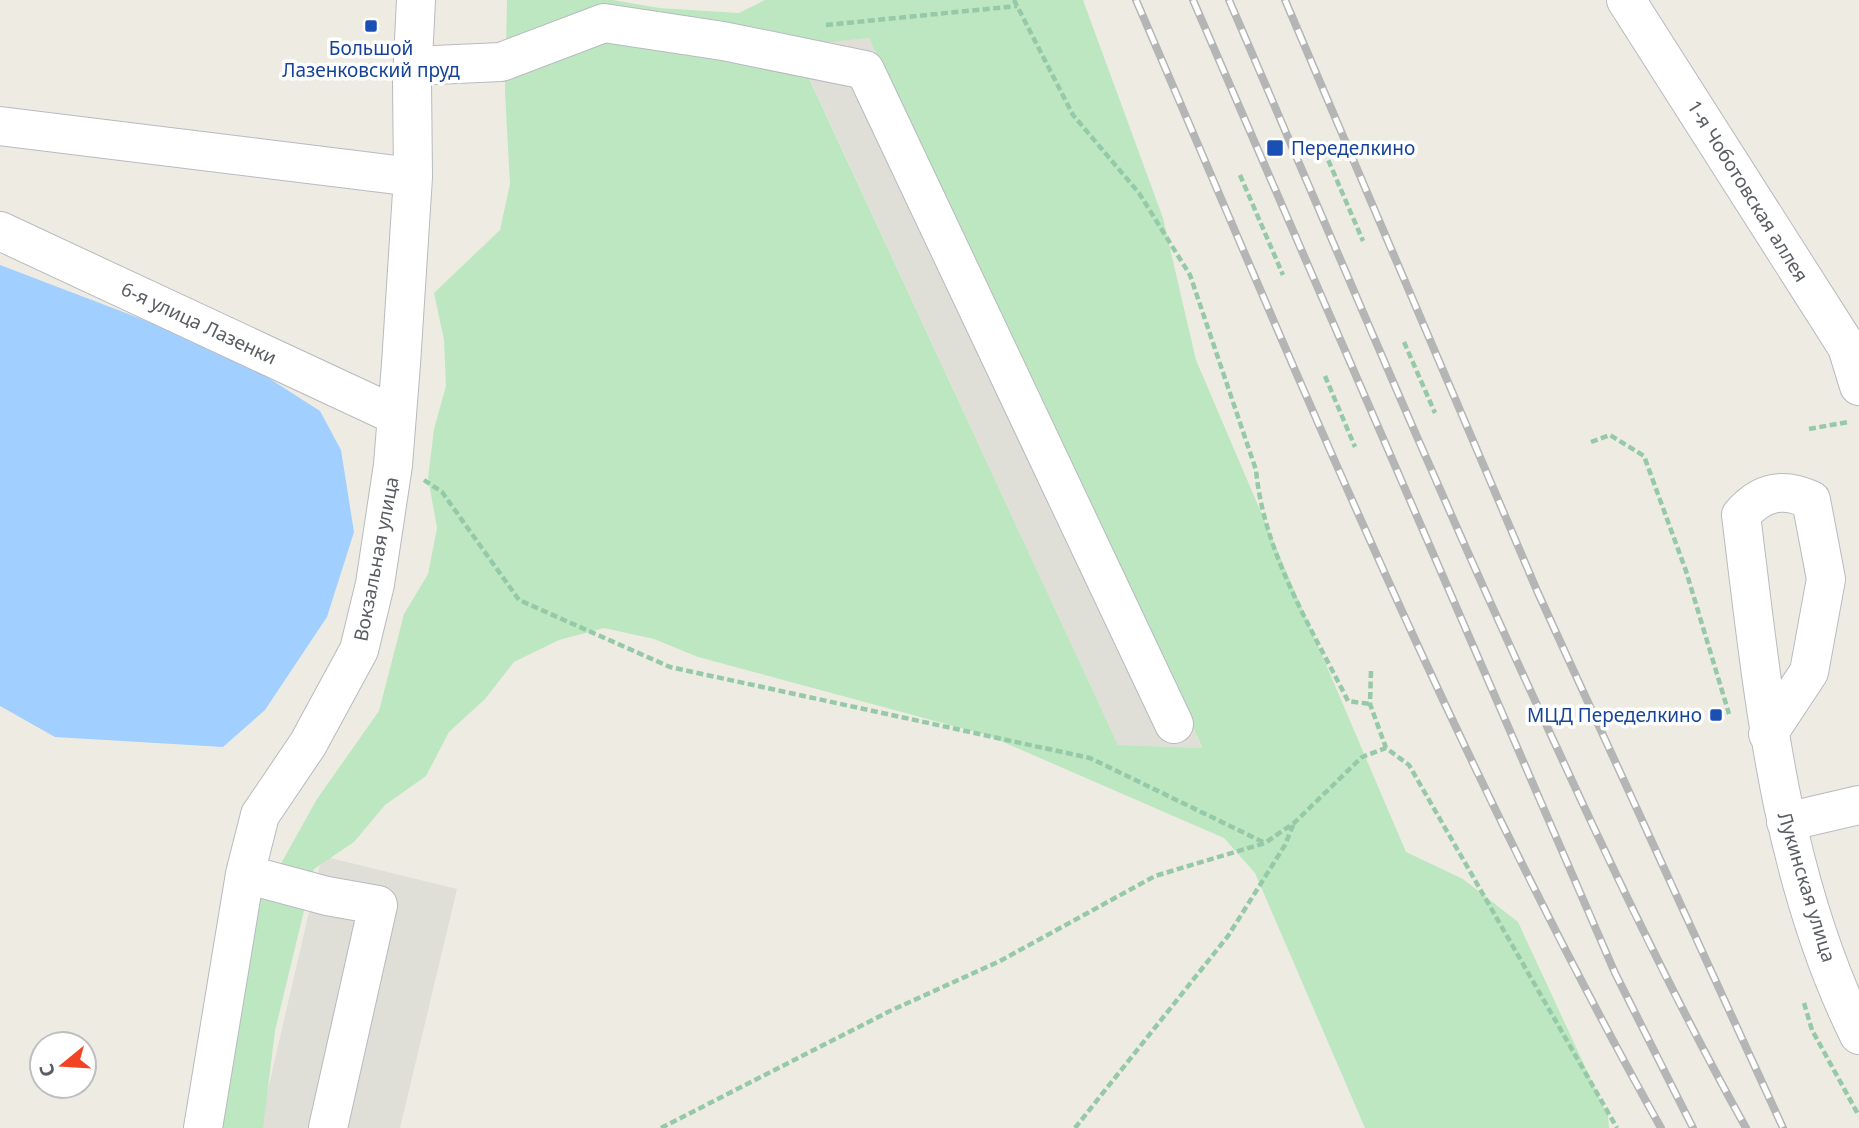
<svg xmlns="http://www.w3.org/2000/svg" width="1859" height="1128" viewBox="0 0 1859 1128" font-family="'Noto Sans',sans-serif">
  <style>
    .industrial { fill: #dfded7 }
    .green { fill: #bde7c0; fill-rule: evenodd }
    .water { fill: #a1cfff }
    .lines { fill: none; stroke-linecap: round; stroke-linejoin: round }
    .minor-casing { stroke: #b7babf; stroke-width: 40 }
    .path { stroke: #95c9a8; stroke-width: 4.5; stroke-dasharray: 7 3.5; stroke-linecap: butt }
    .minor { stroke: #fff; stroke-width: 38 }
    .rail-casing { stroke: #b4b5b5; stroke-width: 8 }
    .rail { stroke: #fff; stroke-width: 5; stroke-dasharray: 16; stroke-linecap: butt }
    .transit-dot { fill: #1a4fb4; stroke: #fff; stroke-width: 2.5 }
    .labels { text-anchor: middle; dominant-baseline: central; stroke-width: 7; stroke-linejoin: round; paint-order: stroke }
    .transit-label { font-size: 19px; fill: #164399; stroke: #fff }
    .street-label { font-size: 19px; fill: #5a5e64; stroke: #fff }
  </style>
  <rect width="100%" height="100%" fill="#eeece2"/>
  <path class="industrial" d="M869,38L1202,748L1118,745L794,45Z
    M322,856L457,889L400,1128H259Z"/>
  <path class="green" d="M507,0H613L659,8L739,13L765,0H1083L1163,218L1196,360L1406,852L1463,879L1518,922L1608,1116L1609,1128H1365L1255,873L1224,838L987,735L698,657L654,639L604,628L559,640L514,662L485,699L449,732L426,776L385,805L354,842L314,869L275,1031L263,1128H218L250,919L317,799L379,711L404,614L428,574L437,528L428,478L434,429L446,386L444,340L434,293L500,230L510,184L505,93ZM869,38L1202,747V748L1118,745L794,46Z"/>
  <path class="water" d="M0,265L228,352L320,411L341,450L354,532L327,617L265,710L223,747L55,737L0,706Z"/>
  <g class="lines">
    <g class="minor-casing">
      <path id="minor" d="M1626,0L1847,347L1859,386
        M413,66L501,62L604,23L723,41L865,70L1174,724
        M0,126L413,177
        M0,231L397,416
        M1768,734L1809,672L1826,579L1811,500C1783,487 1762,491 1741,515C1763,691 1779,874 1859,1035
        M1786,822L1859,805
        M245,874L327,896L378,905L328,1128
        M203,1128L245,874L260,815L308,744L359,650L375,584L393,465L401,364L413,177L412,80L416,0"/>
    </g>
    <path class="path" d="M1014,0L1073,115L1139,193L1190,275L1256,470C1264,554 1311,627 1348,701L1370,704
      M826,25L1017,6
      M1320,141L1363,241
      M1240,175L1283,275
      M1404,342L1435,413
      M1325,376L1355,447
      M1809,429L1848,422
      M1591,442L1610,435L1644,456L1686,571L1729,714
      M424,480L442,492L519,600L670,667L1090,758L1265,843
      M1371,671L1370,704L1386,748L1409,765L1617,1128
      M1804,1003L1812,1030L1859,1116
      M661,1128L890,1011L1000,961L1155,876L1265,843L1294,823L1362,757L1386,748
      M1075,1128L1228,936L1285,845L1294,823"/>
    <use href="#minor" class="minor"/>
    <g class="rail-casing">
      <path id="rail" d="M1136,0C1300,381 1458,766 1661,1128
        M1193,0L1615,973L1693,1128
        M1229,0C1337,250 1442,502 1557,748C1616,877 1677,1004 1746,1128
        M1285,0L1538,593L1783,1128"/>
    </g>
    <use href="#rail" class="rail"/>
  </g>
  <g class="transit-dot">
    <rect x="364" y="19" width="14" height="14" rx="3.5"/>
    <rect x="1266" y="139" width="18" height="18" rx="3.5"/>
    <rect x="1709" y="708" width="14" height="14" rx="3.5"/>
  </g>
  <g class="labels">
    <g class="transit-label">
      <text x="371" y="48">Большой<tspan x="371" dy="22">Лазенковский пруд</tspan></text>
      <text x="1291" y="148" text-anchor="start">Переделкино</text>
      <text x="1702" y="715" text-anchor="end">МЦД Переделкино</text>
    </g>
    <g class="street-label">
      <text transform="translate(1748 191) rotate(58)">1-я Чоботовская аллея</text>
      <text transform="translate(199 323) rotate(25)">6-я улица Лазенки</text>
      <text transform="translate(376 559) rotate(-79)">Вокзальная улица</text>
      <text transform="translate(1807 887) rotate(73)">Лукинская улица</text>
    </g>
  </g>
  <g transform="translate(63 1065) rotate(252)"><circle r="33" fill="#ffffff" stroke="#bdbfc1" stroke-width="2"/>
  <path d="M0-5L12 26L0 18L-12 26Z" fill="#f24324"/>
  <text y="-10" font-size="19" font-weight="bold" text-anchor="middle" fill="#5a5e64">С</text>
  </g>
</svg>
